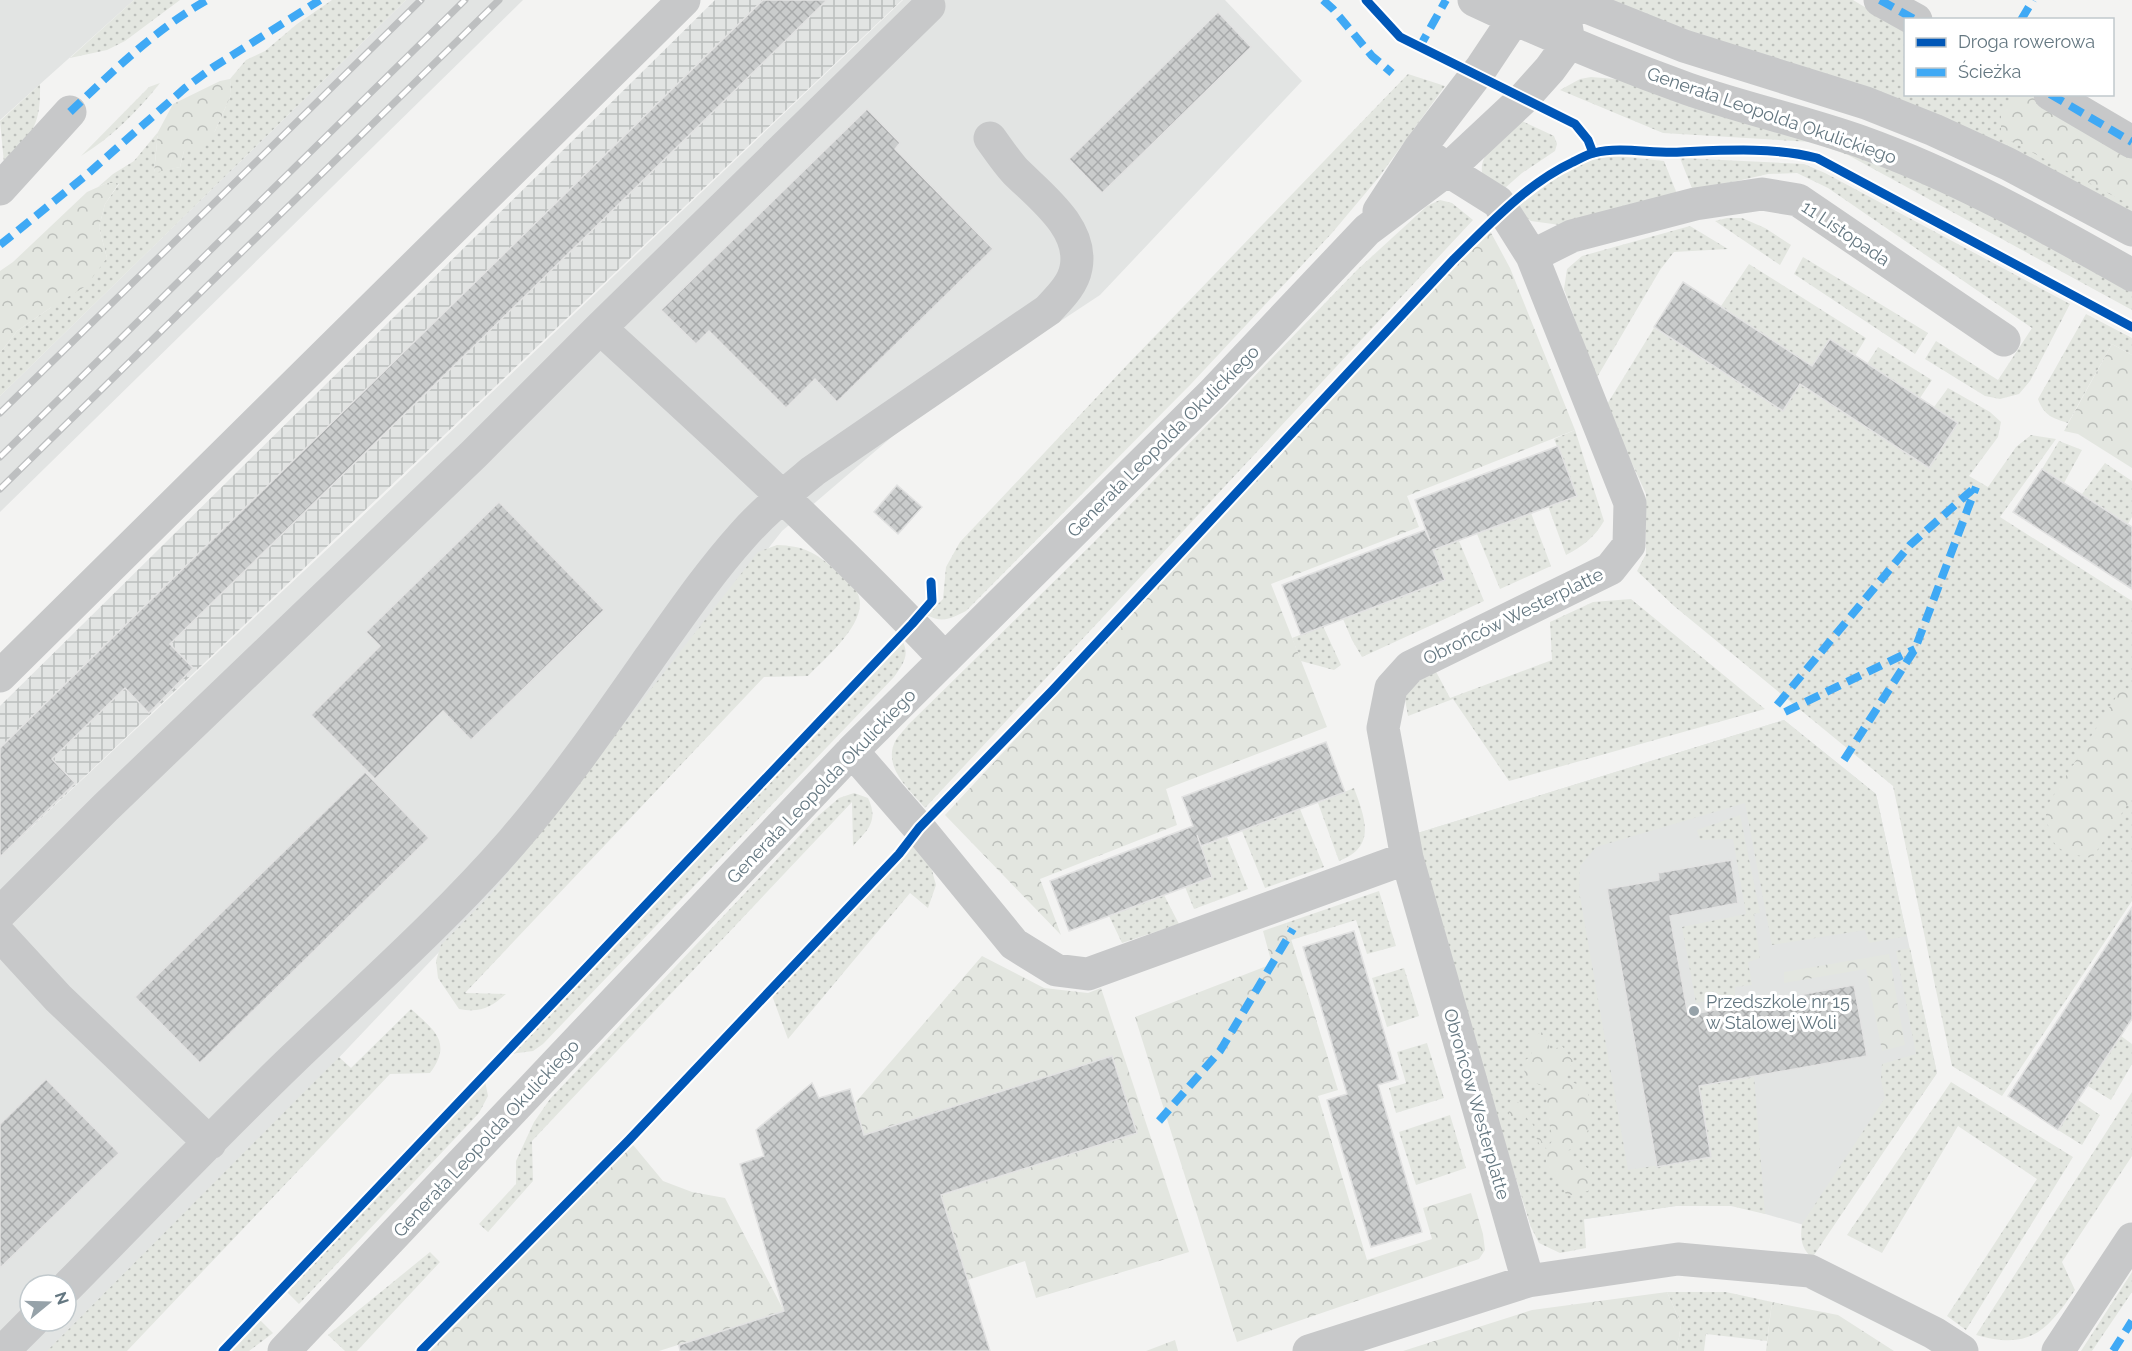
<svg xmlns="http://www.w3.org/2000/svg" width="2132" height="1351" viewBox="0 0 2132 1351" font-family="Raleway,sans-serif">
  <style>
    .built { fill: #e2e4e3; fill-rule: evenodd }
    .industrial { fill: url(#industrial-grid) }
    .grass { fill: url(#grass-dots) }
    .forest { fill: url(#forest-crowns) }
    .building { fill: url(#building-cross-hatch); stroke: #e2e2e2; stroke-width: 1.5 }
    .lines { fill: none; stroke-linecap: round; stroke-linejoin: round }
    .minor { stroke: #c7c8c9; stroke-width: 33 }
    .rail-casing { stroke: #bdbfc0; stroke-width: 7 }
    .rail { stroke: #fff; stroke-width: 4.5; stroke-dasharray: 14; stroke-linecap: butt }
    .quiet { stroke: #3fa9f5; stroke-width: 8; stroke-dasharray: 15 8; stroke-linecap: butt }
    .cycleway-casing { stroke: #fff; stroke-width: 13 }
    .cycleway { stroke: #0057b8; stroke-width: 9 }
    .poi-dot { fill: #96a2a9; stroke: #fff; stroke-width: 2 }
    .labels { text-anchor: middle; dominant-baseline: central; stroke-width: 6; stroke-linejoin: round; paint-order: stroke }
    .street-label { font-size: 18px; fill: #647781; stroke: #fff }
    .poi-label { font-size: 18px; fill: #647781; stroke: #fff; text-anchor: start }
  </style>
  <defs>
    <pattern id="industrial-grid" width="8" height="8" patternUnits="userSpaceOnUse" patternTransform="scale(1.5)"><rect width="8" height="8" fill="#e2e4e3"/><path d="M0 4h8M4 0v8" fill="none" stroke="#bbbebd"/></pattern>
    <pattern id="grass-dots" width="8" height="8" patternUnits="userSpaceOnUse" patternTransform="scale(1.5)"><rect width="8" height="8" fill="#e3e6e0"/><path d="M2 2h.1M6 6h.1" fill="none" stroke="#bcbfbb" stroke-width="1.8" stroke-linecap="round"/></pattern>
    <pattern id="forest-crowns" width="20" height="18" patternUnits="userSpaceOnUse" patternTransform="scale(1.5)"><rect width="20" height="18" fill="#e3e6e0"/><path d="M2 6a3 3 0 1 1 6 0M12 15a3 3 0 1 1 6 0" fill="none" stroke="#bcbfbb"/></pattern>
    <pattern id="building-cross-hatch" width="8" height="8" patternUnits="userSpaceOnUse" patternTransform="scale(1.5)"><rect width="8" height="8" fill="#cacccc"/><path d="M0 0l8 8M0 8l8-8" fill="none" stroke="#a8aaab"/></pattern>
  </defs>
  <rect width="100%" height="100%" fill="#f3f3f2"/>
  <path class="built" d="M0,0H134L0,120Z
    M406,0H523L0,512V396Z
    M903,0H1225L1302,81L1100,295L914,418L782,531L495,893L61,1351H0V857L354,524ZM30,1285H66V1321H30Z
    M1784,720L1876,794L1937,1073L1828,1232L1738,1206H1676L1531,1227L1411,835Z"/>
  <path class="industrial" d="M715,0H902L0,857V706Z"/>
  <path class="grass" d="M134,0H180L125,41L107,50L70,58Z
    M332,0H406L0,396V353L17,331L50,308L107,258L99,227L105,204L119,184L107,183L98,187L113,174L134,161L158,132L154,172L180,167L184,151L215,131L231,95L230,79L246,60L265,51L297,24Z
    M1599,0H1853L1868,9L1905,25L1906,94L2030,95L2132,155V215Z
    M1408,74L1445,86L1379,177L1332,233L1191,384L966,611C951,618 943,624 927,615L943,599L946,567L960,542L1128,364Z
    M1591,77L1627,80L1911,172L2132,287V310L1848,155L1812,142L1663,133L1560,90L1580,79Z
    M160,83C137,112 112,137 81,156L149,87Z
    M40,84C41,126 32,135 4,163L0,121Z
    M1520,120L1554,136L1557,144L1555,151L1522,173L1497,195C1493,190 1488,186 1485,180C1471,157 1506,134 1520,120Z
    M1616,156L1664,161L1677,194L1560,225L1531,221L1515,209L1562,172L1587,159Z
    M1680,158L1804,164L1825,173L2070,304L2030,381L2019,394L2000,399L1985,396L1925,359L1936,341L1998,380L2032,328L1828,188L1797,173L1768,174L1693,191Z
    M1440,200L1452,203L1473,220L925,808C911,791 884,769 894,744C896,737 904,731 908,725L1093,543L1357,270L1427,206Z
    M1727,218H1742L1765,228L1791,245L1780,265L1715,221Z
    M1690,226L1728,249L1674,252L1660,270L1596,379L1564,289L1567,269L1582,256Z
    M1803,257L1928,333L1915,354L1794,274Z
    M1749,264L1866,338L1855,356L1829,340L1812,366L1721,306Z
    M2086,314L2132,338V355L2112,344L2068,423C2053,418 2044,416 2038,399Z
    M1654,328L1783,410L1800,384L1929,468L1958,423L1934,407L1948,388L1990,412L2001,422L1998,437L1969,476L1988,487L2016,447L2031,435L2056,439L2000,517L2132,601V901L2002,1096L1952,1066L1893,786L1674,606L1637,571L1646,554V494L1606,406Z
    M1878,347L1932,380L1920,398L1867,364Z
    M1575,430L1604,521C1594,538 1583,546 1566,555L1548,506L1577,496L1554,439Z
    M2059,441L2082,450L2064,483L2042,469Z
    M2105,463L2132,481V517L2128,524L2082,494Z
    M1531,513L1551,566L1500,589L1477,534Z
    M1459,541L1484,601L1362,657L1352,640L1343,619L1433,550Z
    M777,545C803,546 816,552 835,570C841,576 850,582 855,589C876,617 825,658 808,676L764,677L465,993L506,994C490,1008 480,1013 459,1009L438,978L436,961L441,945L492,893L758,552Z
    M1631,599L1765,709L1509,781L1453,699L1408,716L1404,694L1433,666L1450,698L1552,660L1550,622L1593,602Z
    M1323,626L1341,665L1334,670L1301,661L1292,638Z
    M903,642C910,656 902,665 894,677L543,1044L533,1051L510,1054Z
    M1784,720L1876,794L1907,936L1869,943L1865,930L1772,945L1745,803L1596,847L1580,866L1579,891L1628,1170L1711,1157L1699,1086L1754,1076L1765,1214L1731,1206H1676L1584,1219L1586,1248L1560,1253L1539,1243L1531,1227L1411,835Z
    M1354,788C1365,818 1377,847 1339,861L1318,803Z
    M854,793L868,798C879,821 868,830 853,846L852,802L532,1141L533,1181L488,1232L479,1224L516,1184V1161L534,1122L550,1099L818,816L839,798Z
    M1300,809L1324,867L1265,888L1242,831Z
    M1740,815L1760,913L1754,914L1760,958L1748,962L1752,985L1735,987V996L1696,1003L1682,927L1746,914L1733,839L1700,840L1697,830Z
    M1227,837L1248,889L1194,909L1185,887L1212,877L1201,847Z
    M909,841L930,863L936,885L928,908L910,893L788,1039L770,990L899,854Z
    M1379,891L1396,946L1367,954L1356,920L1291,940L1286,923Z
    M1164,895L1179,924L1122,943L1109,916Z
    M1910,948L1937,1073L1812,1258C1801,1248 1800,1238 1802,1224L1885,1098L1881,1080L1882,1064L1916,1054L1896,951Z
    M1404,968L1419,1016L1387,1027L1372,978Z
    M411,1009C434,1030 453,1042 430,1073L390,1074L127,1351H47L339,1057L351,1068Z
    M2121,1036L2132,1044V1064L2111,1100L2088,1086Z
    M1427,1043L1444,1098L1396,1113L1389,1088L1406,1083L1397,1052Z
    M485,1081L488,1096L479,1113L299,1304L287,1292Z
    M1951,1082L2073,1157L1966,1330L1947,1316L2037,1179L1958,1126L1882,1253L1847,1235Z
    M2132,1092V1156L2062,1262L2075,1290C2046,1332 2030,1350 1976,1335Z
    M2078,1100L2100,1115L2082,1145L2058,1130Z
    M1450,1115L1466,1168L1416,1185L1399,1132Z
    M430,1252L440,1262L357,1351H345L328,1335Z
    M2132,1272V1292L2092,1351H2081Z
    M1667,1292H1726L1772,1302L1767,1341L1706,1334L1704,1351H1677L1681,1324Z
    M259,1319L273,1333L249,1351H230Z"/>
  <path class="forest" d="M230,79L231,95L215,131L200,149L184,151L180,167L154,173L158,132L173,104L220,81Z
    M2018,95H2030L2132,155V206L1998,134L2001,131V111Z
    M107,183H119L105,204L99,227L107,258L86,286L50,308L17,331L0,353V271L13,262L87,192Z
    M1489,229L1510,268L1575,430L1407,496L1419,527L1271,584L1327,727L1166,789L1177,825L1040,879L1061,935L945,815Z
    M2112,344L2132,355V468L2078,434L2064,431Z
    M2123,686L2132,692V798L2092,858C2052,851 2052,847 2045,809Z
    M1286,923L1338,1090L1318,1096L1367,1260L1432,1239L1423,1208L1471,1193L1483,1234L1485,1250L1479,1259L1237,1342L1135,1017L1272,964L1263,931Z
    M1889,954L1905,1045L1882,1051L1866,969L1784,983V972Z
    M982,956L1044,988L1088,993L1101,988L1189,1252L1036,1298L1025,1261L968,1280L953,1234L890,1212L1137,1133L1112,1056L864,1135L855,1103Z
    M1543,1032L1551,1050L1562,1046L1573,1061L1564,1079L1587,1088L1592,1121L1582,1143L1567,1151L1592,1172L1588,1191L1567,1196L1560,1183L1546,1168V1158L1526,1116H1509L1510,1101L1521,1103L1546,1149L1553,1140L1546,1109L1548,1087L1527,1081L1522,1062L1532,1056L1530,1037Z
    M629,1140L663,1181L692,1192L725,1198L784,1311L659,1351H421Z
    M1667,1292L1681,1324L1677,1351H1403L1532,1310Z
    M1772,1302L1838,1315L1894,1351H1766Z
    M1175,1340L1178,1351H1146Z"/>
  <path class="building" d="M763,0H827L170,644L193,668L149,713L125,688L52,759L75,783L0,857V748Z
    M1218,12L1251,47L1102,193L1069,159Z
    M867,109L900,143L895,149L993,249L837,402L815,379L786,408L709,331L696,344L661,310Z
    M1683,282L1812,366L1830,339L1958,423L1929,468L1800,384L1783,411L1654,327Z
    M1558,446L1577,496L1433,550L1445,580L1301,635L1282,585L1425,530L1430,541L1415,500Z
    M2042,469L2132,527V589L2013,512Z
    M897,485L922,507L898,534L874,512Z
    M499,502L604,610L471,740L443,711L375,779L311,715L380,646L366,632Z
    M1326,742L1345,792L1201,846L1197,835L1212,877L1069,931L1050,881L1193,826L1182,797Z
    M365,772L429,838L200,1063L135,997Z
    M1731,860L1738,903L1670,916L1688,1015L1854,985L1867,1056L1699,1086L1711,1157L1657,1167L1607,889L1659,880L1658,873Z
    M2132,907V1019L2058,1130L2008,1096Z
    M1354,931L1398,1079L1378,1085L1422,1232L1371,1247L1327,1100L1347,1094L1303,947Z
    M1112,1056L1137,1133L941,1195L990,1351H680L679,1345L784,1311L740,1164L764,1156L756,1130L812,1083L819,1098L850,1089L864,1135Z
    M46,1079L119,1153L0,1268V1124Z"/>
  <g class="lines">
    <path class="minor" d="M1474,0C1544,33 1615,63 1688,89C1746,109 1806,122 1862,142C1957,176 2045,226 2132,275
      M1569,0L1684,46L1866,103L1934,130L2008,164L2132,230
      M1880,0L1916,20
      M2050,94L2132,142
      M1420,148L1447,170L1498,202L1532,256L1630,503L1629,545L1610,569L1410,667L1391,688L1383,728L1407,858L1528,1281
      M0,189L70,112
      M1379,211L1420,148L1482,67L1514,19L1544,0
      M1532,256L1572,236L1695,204L1762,194L1798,200L2004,340
      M600,328C718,436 836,543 945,659
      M0,676L684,0
      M852,751L919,828L1014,944L1056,970L1088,974L1407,858
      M0,913L105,808L474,454L600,328L929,6
      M0,935L58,998L210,1143
      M66,1288C142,1211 216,1133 294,1058C368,987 445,919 512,842C562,784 605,722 649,659C679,617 708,574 743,535C764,511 789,491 813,471L1048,310C1059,298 1073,285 1076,268C1084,228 1040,196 1015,171C1006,161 998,149 990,138
      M3,1351L33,1321
      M284,1351L852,751L1212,394L1367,230L1447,170L1524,98L1550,69L1569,43L1562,0
      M1309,1351L1528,1281L1678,1259L1810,1271L1934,1333L1962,1351
      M2058,1351L2132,1239"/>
    <g class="rail-casing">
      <path id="rail" d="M0,413L421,0
        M0,457L465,0
        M0,489L499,0"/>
    </g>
    <use href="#rail" class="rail"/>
    <path class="quiet" d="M1323,0L1333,9L1372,56L1392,73
      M1880,0L1916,20
      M2021,20L2033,0
      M1419,48L1446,0
      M2050,94L2132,142
      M70,112C113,71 156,29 207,0
      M0,245L84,177L185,88L212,68L320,0
      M1777,705L1910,545L1973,489
      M1785,712L1915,649
      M1844,760L1915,649L1976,487
      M1159,1121L1220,1051L1293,929
      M2113,1351L2132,1321"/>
    <g class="cycleway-casing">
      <path id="cycleway" d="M1366,0L1400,37L1575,124L1588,140L1593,153
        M223,1351L912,624L932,601L931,582
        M421,1351L629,1140L899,854L919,828L1052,691L1453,260C1490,224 1526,184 1573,162C1580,159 1587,154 1594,153C1622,146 1652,154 1681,152C1727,150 1772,147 1817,158L2132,327"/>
    </g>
    <use href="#cycleway" class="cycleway"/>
  </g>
  <circle class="poi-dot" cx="1694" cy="1011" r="6"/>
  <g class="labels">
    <g class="street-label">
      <text transform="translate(1772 115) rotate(19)">Generała Leopolda Okulickiego</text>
      <text transform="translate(1846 233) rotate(34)">11 Listopada</text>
      <text transform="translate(1163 441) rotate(-45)">Generała Leopolda Okulickiego</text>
      <text transform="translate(1513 616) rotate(-26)">Obrońców Westerplatte</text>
      <text transform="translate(821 786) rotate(-46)">Generała Leopolda Okulickiego</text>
      <text transform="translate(1477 1104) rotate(74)">Obrońców Westerplatte</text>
      <text transform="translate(486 1138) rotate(-47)">Generała Leopolda Okulickiego</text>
    </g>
    <g class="poi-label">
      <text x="1706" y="1001">Przedszkole nr 15<tspan x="1706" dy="21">w Stalowej Woli</tspan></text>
    </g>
  </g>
  <rect x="1904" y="18" width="210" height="78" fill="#ffffff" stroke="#c1c9cd" stroke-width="1.5"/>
  <rect x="1916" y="38" width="30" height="9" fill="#0057b8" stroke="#c1c9cd" stroke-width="1.5"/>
  <text x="1958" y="48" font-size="18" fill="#647781">Droga rowerowa</text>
  <rect x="1916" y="68" width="30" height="9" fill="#3fa9f5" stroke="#c1c9cd" stroke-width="1.5"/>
  <text x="1958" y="78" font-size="18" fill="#647781">Ścieżka</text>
  <g transform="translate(48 1303) rotate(71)"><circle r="28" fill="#ffffff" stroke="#c1c9cd" stroke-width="1.5"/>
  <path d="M0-4.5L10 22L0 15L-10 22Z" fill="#96a2a9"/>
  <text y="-9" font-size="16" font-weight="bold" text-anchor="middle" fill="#647781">N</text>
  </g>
</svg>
